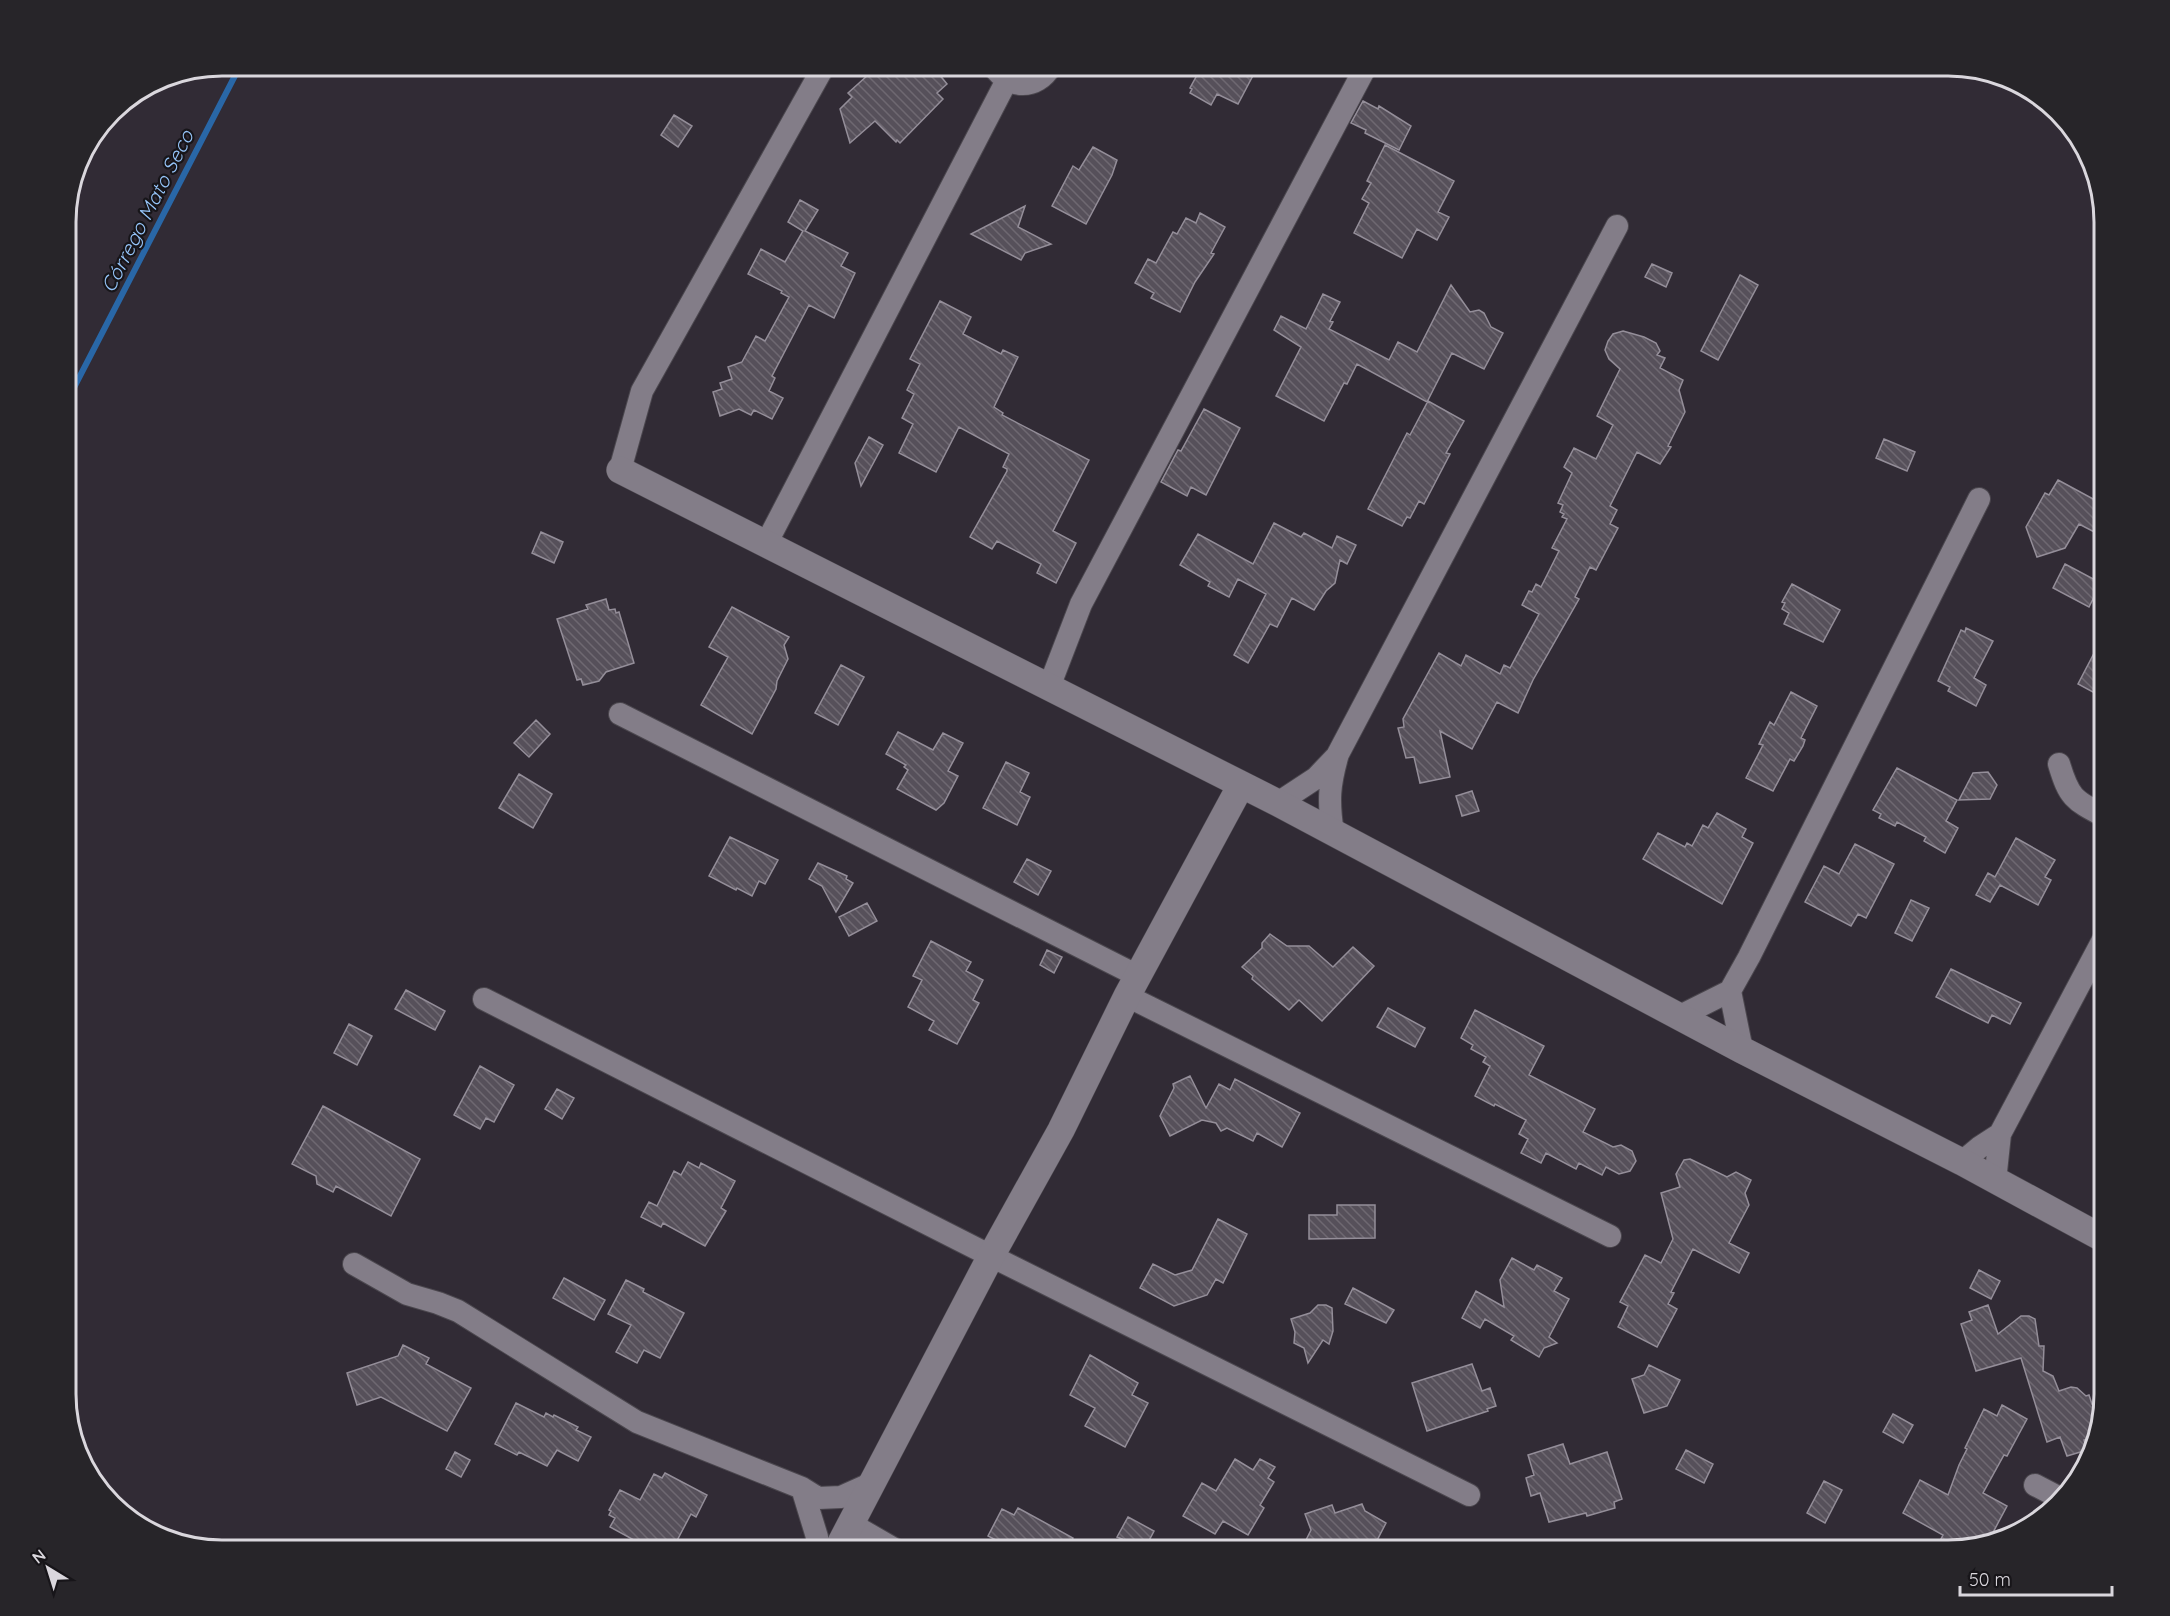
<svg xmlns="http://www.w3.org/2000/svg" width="2170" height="1616" viewBox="0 0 2170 1616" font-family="Quicksand,sans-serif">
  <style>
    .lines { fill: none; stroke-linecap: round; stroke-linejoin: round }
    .stream { stroke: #2967a7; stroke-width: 6 }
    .building { fill: url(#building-back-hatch); stroke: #948e99; stroke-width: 1.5 }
    .minor-casing { stroke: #4b474e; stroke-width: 24 }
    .tertiary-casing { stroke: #4b474e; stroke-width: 28 }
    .minor { stroke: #837d88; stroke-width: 22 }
    .tertiary { stroke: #837d88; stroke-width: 27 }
    .labels { text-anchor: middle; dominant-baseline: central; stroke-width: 4.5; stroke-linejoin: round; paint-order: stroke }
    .water-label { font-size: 20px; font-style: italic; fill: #96c5fa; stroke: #171519 }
    .rim { fill: none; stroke: #dad7dd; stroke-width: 3 }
  </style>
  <defs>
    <pattern id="building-back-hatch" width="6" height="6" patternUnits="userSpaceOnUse" patternTransform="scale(1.5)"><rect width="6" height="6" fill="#56505a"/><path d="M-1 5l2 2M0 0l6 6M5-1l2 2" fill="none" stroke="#6e6871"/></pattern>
  </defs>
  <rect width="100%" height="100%" fill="#312b35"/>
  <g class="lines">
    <path class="stream" d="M66,403L240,66"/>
  </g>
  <path class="building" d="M878,66H909L920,76L928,66L935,69L947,84L937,93L943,99L900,143L897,140L896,142L875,121L850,143L840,109L852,97L848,93Z
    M1202,66H1258L1238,104L1217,94L1211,105L1190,93L1192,89L1190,88Z
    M1363,101L1378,109L1379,106L1411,126L1399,150L1365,133L1366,130L1351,123Z
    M674,115L692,126L678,147L661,135Z
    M1385,145L1454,181L1438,212L1449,217L1437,240L1417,229L1402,258L1354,233L1369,203L1362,199L1371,183L1367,181Z
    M1093,147L1117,160L1112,175L1086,224L1052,206L1073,166L1079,170Z
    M800,200L818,210L805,231L848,253L841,266L855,273L834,318L809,305L772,376L775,378L769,391L783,398L772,419L754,410L751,415L739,409L720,416L713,392L722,389L720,383L732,379L728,367L742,362L756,336L765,341L789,297L781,293L782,291L748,274L761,249L785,262L803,231L788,222Z
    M1025,206L1018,227L1051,244L1025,253L1021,260L971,234Z
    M1200,213L1225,227L1211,253L1214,254L1195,282L1180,312L1151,298L1154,293L1135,283L1148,259L1156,263L1173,232L1177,234L1186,218L1196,223Z
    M1652,264L1672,273L1666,287L1645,277Z
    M1740,275L1758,285L1718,360L1701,351Z
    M1451,285L1470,312L1479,310L1484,313L1491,327L1503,333L1484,369L1452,353L1427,402L1357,364L1347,384L1344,383L1324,421L1276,396L1301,347L1274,330L1281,316L1306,329L1323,294L1340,302L1330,321L1333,322L1329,329L1389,360L1398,342L1417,352Z
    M940,301L971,317L963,334L1001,354L1003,350L1018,357L994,407L1003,413L1002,415L1089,460L1053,531L1076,543L1056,583L1037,573L1041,564L997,541L992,549L970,537L1007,471V469L1003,467L1009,454L959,427L936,472L899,453L913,424L902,418L914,394L907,390L920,364L910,359Z
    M1623,331L1644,337L1656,343L1660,351L1657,355L1665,358L1660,368L1683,380L1679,390L1685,412L1668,446L1671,447L1660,464L1637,452L1610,506L1617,510L1610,524L1618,528L1596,570L1590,567L1575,597L1579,599L1533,680L1518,713L1497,702L1472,749L1440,731L1450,777L1420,783L1414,757L1406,758L1398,728L1404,727L1403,719L1439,653L1461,666L1466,655L1500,674L1504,665L1510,668L1539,614L1522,605L1529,591L1532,592L1536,584L1541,587L1559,551L1552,548L1567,519L1562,517L1564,514L1560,512L1563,505L1558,503L1572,473L1564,467L1574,448L1596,459L1613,425L1597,416L1620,369L1609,359L1605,350L1608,341L1613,334Z
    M1428,401L1464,421L1446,453L1450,454L1424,504L1419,501L1410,518L1407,517L1402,526L1368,509L1407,433L1410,435Z
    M1204,409L1240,428L1206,495L1191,487L1187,496L1161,482L1178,450L1181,451Z
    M869,437L883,445L861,486L855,463Z
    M1884,439L1915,452L1907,471L1876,458Z
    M2058,480L2097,501L2095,504L2104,509V537L2079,524L2065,548L2037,557L2026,527L2045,493L2049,495Z
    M1274,523L1301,537L1304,533L1332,548L1337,536L1356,545L1347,564L1340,560L1335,583L1326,591L1314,610L1292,598L1277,627L1270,624L1248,663L1234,655L1266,594L1238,579L1229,597L1208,586L1210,582L1180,565L1198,534L1253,564Z
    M541,532L563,542L554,563L532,553Z
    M2065,564L2101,583L2089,607L2053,588Z
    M1792,584L1840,610L1823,642L1784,624L1789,613L1782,609L1785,603L1782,602Z
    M606,599L609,610L615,609L616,613L619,612L634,663L606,672L599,681L583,685L581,679L577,680L557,619L588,609L586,605Z
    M732,607L789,637L784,645L788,659L777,681L776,689L752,734L701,705L728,657L709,647Z
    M1966,628L1993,641L1974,678L1986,685L1976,706L1948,691L1950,687L1938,681L1961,630L1965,632Z
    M2104,634V698L2078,684Z
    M841,665L864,677L838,725L815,713Z
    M1791,692L1817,706L1801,738L1805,740L1803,746L1794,761L1790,759L1773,791L1746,778L1763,745L1759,744L1770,722L1774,725Z
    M536,720L550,734L529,757L514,743Z
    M898,732L933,750L943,733L963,743L948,771L958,776L944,803L936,810L897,789L908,770L904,767L906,765L886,754Z
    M1006,762L1029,773L1020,792L1030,797L1017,825L983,808Z
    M1897,768L1957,800L1946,821L1958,828L1945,853L1924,841L1926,837L1897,822L1895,826L1879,818L1881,814L1873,810Z
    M1988,772L1997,785L1990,799L1959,800L1973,773Z
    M519,774L552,794L533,828L499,808Z
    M1472,791L1479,811L1462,816L1456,796Z
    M1717,813L1746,829L1742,837L1753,843L1722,904L1643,859L1658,833L1685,847L1687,843L1692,846L1703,825L1708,828Z
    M730,837L778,860L765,884L759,881L752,896L737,888L736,890L709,876Z
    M2016,838L2055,860L2045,877L2051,880L2038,905L2000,885L1990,902L1976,895L1988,873L1995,877Z
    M1855,844L1894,864L1866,918L1858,914L1851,926L1805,902L1824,866L1839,874Z
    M1027,859L1051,871L1038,895L1014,882Z
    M818,863L847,876L846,879L853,883L836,912L822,886L809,879Z
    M1911,900L1929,908L1912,941L1895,933Z
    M867,903L877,921L849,936L839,917Z
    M1270,934L1287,946H1309L1333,967L1353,947L1374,966L1322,1021L1299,1000L1289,1010L1252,979L1253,976L1242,967L1262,948V943Z
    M931,941L971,962L966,971L983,980L973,1000L979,1003L957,1044L929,1030L934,1021L908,1007L922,980L913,976Z
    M1047,950L1062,957L1054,973L1040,965Z
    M1951,969L2021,1003L2010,1024L1992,1015L1988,1023L1936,997Z
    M406,990L445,1011L435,1030L395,1009Z
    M1388,1008L1425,1028L1415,1047L1377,1027Z
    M1475,1010L1544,1046L1529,1075L1595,1109L1583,1132L1613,1147L1621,1145L1632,1151L1636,1161L1630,1171L1619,1174L1606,1167L1602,1175L1579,1163L1576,1169L1546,1153L1541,1163L1521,1153L1528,1139L1519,1134L1526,1120L1495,1104L1494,1106L1475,1096L1490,1066L1483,1062L1486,1057L1471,1049L1473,1045L1461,1038Z
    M349,1024L372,1036L357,1065L334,1053Z
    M480,1066L514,1085L494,1122L486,1118L480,1129L454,1115Z
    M1190,1076L1206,1108L1219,1084L1230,1090L1235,1079L1300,1113L1282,1147L1257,1133L1253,1141L1227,1128L1221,1131L1216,1123L1202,1120L1170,1136L1160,1116L1174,1088L1173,1084Z
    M557,1089L574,1098L562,1119L545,1109Z
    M323,1106L420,1159L391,1216L336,1186L333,1192L317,1184L316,1176L292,1164Z
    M1690,1159L1727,1177L1736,1172L1751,1180L1745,1193L1749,1205L1729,1243L1749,1253L1739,1273L1693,1249L1671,1292L1674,1293L1668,1304L1677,1309L1657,1347L1618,1327L1628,1306L1620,1302L1645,1255L1661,1263L1673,1239L1661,1193L1680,1187L1676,1174L1684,1160Z
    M688,1162L699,1168L701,1163L735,1181L721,1208L726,1211L705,1246L663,1223L661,1227L641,1217L649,1202L657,1206L674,1171L681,1175Z
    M1337,1205H1375V1238L1309,1239V1215H1337Z
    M1218,1219L1247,1234L1223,1283L1216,1279L1207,1295L1174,1306L1140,1288L1153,1264L1175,1275L1192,1270Z
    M1512,1258L1534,1270L1537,1265L1562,1278L1554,1291L1569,1299L1549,1337L1557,1343L1544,1348L1539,1357L1511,1340L1514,1336L1485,1319L1480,1328L1462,1318L1476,1291L1504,1307L1500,1280Z
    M1979,1270L2000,1281L1991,1299L1970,1288Z
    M564,1278L605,1300L594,1320L553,1298Z
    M626,1280L644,1289L643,1292L684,1313L660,1358L644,1350L637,1363L616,1352L631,1325L608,1314Z
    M1353,1288L1394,1310L1386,1323L1345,1304Z
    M1318,1305H1326L1332,1308L1333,1331L1329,1344L1323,1340L1308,1363L1304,1348L1294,1343L1295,1332L1291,1319L1310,1313Z
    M1988,1305L1998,1334L2021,1316H2029L2035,1319L2039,1346H2044L2043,1371L2053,1376L2059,1391L2071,1387L2077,1388L2086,1396L2089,1395L2092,1404L2103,1401L2097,1436L2084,1440L2087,1450L2067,1456L2060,1437L2047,1442L2021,1358L1976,1371L1961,1324L1972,1320L1969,1312Z
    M403,1345L429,1358L426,1364L471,1388L447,1431L381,1397L357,1405L347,1373L398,1356Z
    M1090,1355L1138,1383L1132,1395L1148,1403L1125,1447L1085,1426L1095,1408L1070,1395Z
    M1472,1364L1482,1391L1490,1388L1496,1406L1487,1409L1488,1411L1427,1431L1412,1383Z
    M1649,1365L1680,1380L1667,1406L1644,1413L1632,1379L1644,1375Z
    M516,1403L544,1417L546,1413L553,1417L554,1415L578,1427L576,1430L591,1437L578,1461L557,1450L547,1466L519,1452L517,1455L495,1444Z
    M2002,1405L2027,1419L2007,1456L2004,1455L1983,1493L2007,1506L1989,1540L1947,1550H1935L1943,1535L1903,1513L1920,1480L1948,1495L1959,1465L1967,1449L1965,1448L1984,1409L1997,1416Z
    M1893,1414L1913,1425L1903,1443L1883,1432Z
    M1563,1444L1570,1464L1607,1452L1622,1499L1614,1502L1615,1508L1587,1516L1586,1513L1549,1522L1540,1493L1531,1496L1526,1478L1534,1475L1528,1455Z
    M1686,1450L1713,1464L1704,1483L1676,1469Z
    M455,1452L470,1460L461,1477L446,1469Z
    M1235,1459L1253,1470L1260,1459L1275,1467L1268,1478L1274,1482L1260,1505L1264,1508L1248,1535L1223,1521L1215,1534L1183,1516L1202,1483L1216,1491Z
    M665,1473L707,1495L696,1517L691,1514L672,1550H652L610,1527L615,1518L609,1515L611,1511L609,1510L620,1490L640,1500L654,1474L662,1478Z
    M1824,1481L1842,1490L1825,1523L1807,1513Z
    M1362,1504L1365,1511L1386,1523L1372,1550H1301L1311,1530L1305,1514L1332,1505L1335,1513Z
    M1018,1508L1073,1538L1067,1550H1015L988,1536L1002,1509L1014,1515Z
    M1128,1517L1154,1531L1144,1550H1116L1122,1539L1117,1537Z"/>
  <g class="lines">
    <g class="minor-casing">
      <path id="minor" d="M993,66C1009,89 1036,91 1051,66
        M620,470L642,391L824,66
        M766,544L1007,80
        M1049,687L1081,604L1363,72
        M620,714L1138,976
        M2059,764C2069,797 2073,800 2104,816
        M1278,803L1316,778L1335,758
        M1333,833C1328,801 1329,785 1338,754L1617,226
        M1127,996L1610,1236
        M484,999L991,1256L1469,1495
        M1680,1016L1730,991
        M1742,1050L1730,991L1749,957L1979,499
        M1962,1162L1980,1147L2000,1134
        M1995,1181L2000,1134L2104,938
        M354,1264L407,1294L438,1303L458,1311L637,1422L802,1488L818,1498L841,1497L870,1484
        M2035,1485L2060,1498
        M802,1488L817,1537L818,1550
        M851,1524L896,1550"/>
    </g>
    <g class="tertiary-casing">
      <path id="tertiary" d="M620,470L1278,803L1742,1050L1962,1162L2104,1239
        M837,1550L991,1256L1061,1130L1127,996L1241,785"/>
    </g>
    <use href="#minor" class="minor"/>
    <use href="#tertiary" class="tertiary"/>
  </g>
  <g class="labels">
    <g class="water-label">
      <text transform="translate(147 211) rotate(-63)">Córrego Mato Seco</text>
    </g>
  </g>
  <path d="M0 0H2170V1616H0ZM222 76H1948A146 146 0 0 1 2094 222V1394A146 146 0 0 1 1948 1540H222A146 146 0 0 1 76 1394V222A146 146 0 0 1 222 76Z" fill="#272529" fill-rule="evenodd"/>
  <path class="rim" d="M222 76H1948A146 146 0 0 1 2094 222V1394A146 146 0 0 1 1948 1540H222A146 146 0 0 1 76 1394V222A146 146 0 0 1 222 76Z"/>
  <g transform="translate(48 1568) rotate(322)" stroke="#171519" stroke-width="4.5" paint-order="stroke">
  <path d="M0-4.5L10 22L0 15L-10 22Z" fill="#dad7dd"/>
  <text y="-9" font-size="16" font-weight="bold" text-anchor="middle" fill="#dad7dd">N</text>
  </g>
  <path d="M1960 1586v9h152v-9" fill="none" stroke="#dad7dd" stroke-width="3"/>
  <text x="1969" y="1586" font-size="18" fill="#dad7dd" stroke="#171519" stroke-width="4.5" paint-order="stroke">50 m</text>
</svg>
